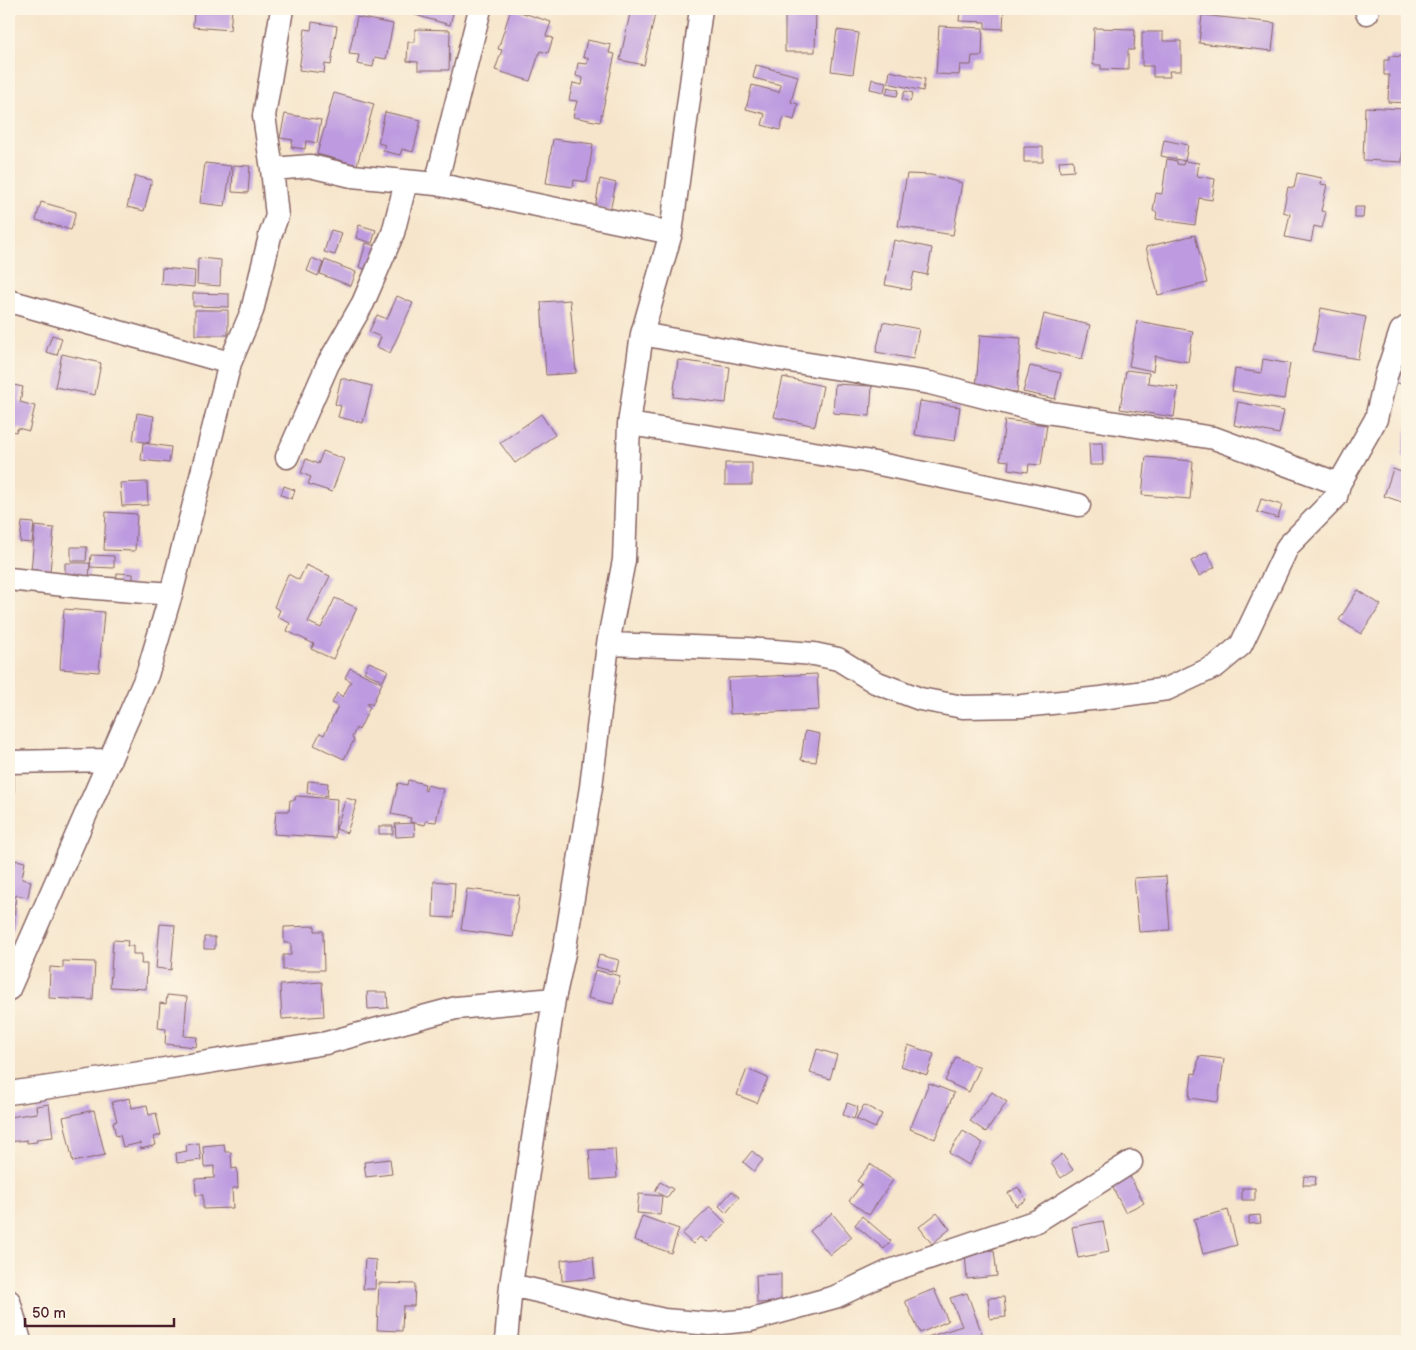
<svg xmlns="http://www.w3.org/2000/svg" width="1416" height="1350" viewBox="0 0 1416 1350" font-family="'Balsamiq Sans',sans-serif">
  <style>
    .building { fill: #be9be0 }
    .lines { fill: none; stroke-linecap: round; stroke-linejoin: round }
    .street-casing { stroke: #866463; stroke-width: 25 }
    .street { stroke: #fff; stroke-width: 22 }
  </style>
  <rect width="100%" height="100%" fill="#fcf5e5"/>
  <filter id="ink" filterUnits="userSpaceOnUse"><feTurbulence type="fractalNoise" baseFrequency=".02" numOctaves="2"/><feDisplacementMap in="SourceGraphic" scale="10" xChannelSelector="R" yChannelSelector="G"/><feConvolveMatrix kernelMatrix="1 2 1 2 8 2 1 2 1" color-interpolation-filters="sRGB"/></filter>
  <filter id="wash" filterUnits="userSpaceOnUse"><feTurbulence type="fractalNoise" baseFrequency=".0096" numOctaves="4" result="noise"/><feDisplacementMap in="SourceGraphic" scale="20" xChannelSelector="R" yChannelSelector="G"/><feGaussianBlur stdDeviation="1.12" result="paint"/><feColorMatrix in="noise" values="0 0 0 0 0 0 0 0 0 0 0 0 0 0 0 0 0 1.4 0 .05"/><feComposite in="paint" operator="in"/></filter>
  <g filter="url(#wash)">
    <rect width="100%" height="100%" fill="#f6e5cb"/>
    <g id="blocks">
      <path class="building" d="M194,9H232L230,30L193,27Z
        M416,9H454L450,25L415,15Z
        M511,9L551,22L546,36L553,38L548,53L540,51L530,81L495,70L502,50L498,49Z
        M631,9H656L644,65L620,60Z
        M785,9H816L815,52H785Z
        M954,9H1004L1003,29L985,28V22L959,21L960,12H954Z
        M1202,15L1275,23L1272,51L1199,43Z
        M357,17L393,24L386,59L375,57L373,67L357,64L359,55L349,54Z
        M312,22L337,26L331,65L325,64L324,73L299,70L305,29L311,30Z
        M939,26L983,28L982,56H972L971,65H960L959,75L936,74Z
        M1094,28L1135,29L1134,50H1128V70L1101,69V65H1093Z
        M415,29L450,30L449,70H418V62L407,61L408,42H415Z
        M837,30L859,33L853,74L831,71Z
        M1142,32H1163V41H1181V71H1169L1170,77H1153V66H1142Z
        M587,40L611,45L609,53L615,54L600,122L573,117L577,101L569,100L573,83L582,85L583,78L576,76L578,63L587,64L588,58L583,57Z
        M1389,56L1407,57V103L1388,102L1389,75H1384V60H1389Z
        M756,65L798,76L791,102L798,104L794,120L784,117L780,130L762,125L765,114L746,109L752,85L779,92L781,85L753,78Z
        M890,71L925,79L923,91L888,83Z
        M872,79L886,82L884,92L870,89Z
        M888,87L899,90L897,96L886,94Z
        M905,91L913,93L910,102L902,99Z
        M334,93L374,104L357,165L317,154Z
        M1365,107L1404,109L1402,162L1363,160Z
        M385,112L421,120L413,152L402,149L400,155L383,151L385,145L378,143Z
        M285,114L321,120L317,143L306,141L305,149L291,147L293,140L280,138Z
        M553,139L593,144L587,182L574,180L573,187L546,183Z
        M1164,140L1188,145L1185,161L1161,156Z
        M1024,147H1043V162H1024Z
        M1167,159L1177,161V164L1183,165L1184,161L1199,163L1197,176L1215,179L1212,200L1199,198L1195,225L1156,219L1157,212L1153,211L1156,193L1162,194Z
        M1073,160L1074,171L1060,172L1059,161Z
        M205,163L231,166L225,206L200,203Z
        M233,165L250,166L248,193L232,192Z
        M1297,173L1322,178L1321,184L1327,185L1321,211L1326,212L1322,228L1314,226L1311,242L1285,237L1290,214L1283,212L1288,187L1294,188Z
        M907,174L931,175L962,183L953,235L898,226Z
        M135,176L152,180L144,211L127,207Z
        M600,179L616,183L610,211L595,208Z
        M41,202L76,212L71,230L36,220Z
        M1355,207H1364L1363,218H1355Z
        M359,225L376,230L372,243L356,238Z
        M331,230L342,233L335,255L324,252Z
        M1195,235L1207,283L1158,295L1146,247Z
        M894,240L932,248L927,275L914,272L910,290L885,285Z
        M366,243L379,247L371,271L359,267Z
        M198,258L221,260L220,286L197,284Z
        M312,258L323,263L318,276L307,271Z
        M325,260L356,272L351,286L320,274Z
        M162,268L195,271L194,287L161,284Z
        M193,293L229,294V307L193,306Z
        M397,296L413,303L390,353L377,347L381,337L369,332L377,315L387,319Z
        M570,300L576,373L546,375L541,302Z
        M1321,308L1366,317L1358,359L1313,351Z
        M195,310H228V335H195Z
        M1044,314L1090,325L1082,359L1036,349Z
        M1137,321L1193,331L1188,362L1155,356L1153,371L1129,366Z
        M883,322L919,329L913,359L876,352Z
        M52,335L62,338L57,355L46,352Z
        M980,335L1021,338L1017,392L976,389Z
        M1400,350L1407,352V386L1391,381Z
        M62,354L101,363L95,395L55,387Z
        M1263,359L1290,364L1284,399L1232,391L1235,369L1261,373Z
        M678,360L730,367L726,403L673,397Z
        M1030,366L1061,373L1055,399L1023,392Z
        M1126,370L1149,373L1148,383L1178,387L1174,417L1120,409Z
        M783,377L823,386L815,426L774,417Z
        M341,378L372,386L363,423L338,417L341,406L335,404Z
        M9,384L23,387L20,402L35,406L29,431L18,428L16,432L12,431L11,437L9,436Z
        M835,384L872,386L870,416L833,413Z
        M920,401L960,407L955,441L915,435Z
        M1238,402L1284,411L1279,434L1234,425Z
        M137,413L154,416L149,443L133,440Z
        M541,414L555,435L515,463L500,443Z
        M1005,420L1047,425L1041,465L1029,464L1028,472L1008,469L1009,461L1000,460Z
        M1406,430H1407V459L1401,457Z
        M143,443L171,447L169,463L141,460Z
        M1089,443H1102L1103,465H1090Z
        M323,451L344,459L332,492L308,484L311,477L301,473L306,459L318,464Z
        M1146,457L1193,461L1190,499L1142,495Z
        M725,463H752V485H725Z
        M1393,469L1407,474V497L1405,503L1384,496Z
        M147,482L148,505L122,506L120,483Z
        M284,486L295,490L292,499L281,495Z
        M1261,499L1282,505L1278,518L1257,512Z
        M106,512L137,514L135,551L104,550Z
        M22,522L34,523L32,543L20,542Z
        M35,526L54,528L50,572L31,571Z
        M71,547H87L86,561H71Z
        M1207,552L1215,567L1199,576L1191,561Z
        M91,555L114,556V568L90,567Z
        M65,563H90L89,581L65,580Z
        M306,565L330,576L308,622L321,628L335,598L357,608L333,659L311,649L314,644L287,631L290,623L277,617L280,610L274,607L288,574L299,580Z
        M117,573L133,574V586H116Z
        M1358,590L1381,605L1361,634L1339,620Z
        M64,609L104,612L99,672L60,669Z
        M369,662L388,670L383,681L364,672Z
        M350,668L382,683L372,705L368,703L367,705L370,707L359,730L356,728L352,738L354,740L344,759L314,745L320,733L324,735L338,706L332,703L337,693L343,697L351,681L345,678Z
        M817,674L819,710L730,714L728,678Z
        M805,731L820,734L816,762L801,760Z
        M9,773L14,774V796H9Z
        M408,780L425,784L424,790L426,791L427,785L443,789L436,822L426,821L425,825L410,822L411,818L391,814L398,783L407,785Z
        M308,781L328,783L327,796L307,793Z
        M296,796L337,799L335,838L274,834L276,811H289L290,800H295Z
        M346,798L357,801L347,833L336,829Z
        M414,823L415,836L396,837L395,824Z
        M379,826H393V834H379Z
        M16,860L25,862L22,879L31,881L28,897L16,895L15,904L9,903V863L15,864Z
        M1166,876L1170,930L1139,932L1134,878Z
        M434,881L455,883L453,918L433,917Z
        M467,889L519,895L513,937L461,930Z
        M9,906H15L14,929H9Z
        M160,924L175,925L171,970L156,968Z
        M315,926V931H323L324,970H283V955H291V943H284V927Z
        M204,937H215V949H204Z
        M113,940L128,941L127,946H133V954H142L141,964H147L146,989L110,987Z
        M599,955L619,960L616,972L596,967Z
        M63,961L95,962L93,1000L49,998L50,967L63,968Z
        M595,970L620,976L613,1004L588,998Z
        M322,982L324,1016L282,1019L280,985Z
        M367,992H387L388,1008L368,1009Z
        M167,995L187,997L184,1036L197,1037L196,1047L165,1044L166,1029L158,1028L160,1003L166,1004Z
        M908,1045L934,1054L927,1075L901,1066Z
        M817,1049L837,1055L830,1079L810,1073Z
        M1199,1056L1224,1059L1218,1102L1189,1098L1192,1073L1196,1074Z
        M956,1057L980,1068L969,1092L945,1081Z
        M747,1069L768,1078L757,1103L737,1095Z
        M929,1083L954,1093L935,1139L910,1129Z
        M992,1092L1007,1102L986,1132L970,1121Z
        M130,1098L132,1108L147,1105L149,1115L156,1113L161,1135L154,1137L156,1145L141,1149L140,1143L123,1147L120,1135L116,1136L113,1122L117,1121L112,1102Z
        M847,1103L858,1107L854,1119L843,1115Z
        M49,1104L53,1137L36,1139L37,1142L27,1143V1140L9,1142V1117L37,1113L36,1106Z
        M864,1105L882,1114L875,1128L856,1119Z
        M94,1110L105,1155L73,1162L63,1117Z
        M963,1131L983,1143L969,1165L949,1153Z
        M199,1143L201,1160L177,1163L176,1153L187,1151L186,1145Z
        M224,1144L225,1152H231L232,1169L237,1168L238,1188H232L233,1208L203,1209V1195H196L195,1179L214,1178V1166L204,1167L203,1146Z
        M615,1149L617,1178L591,1180L589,1150Z
        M752,1151L763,1160L754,1171L743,1162Z
        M1062,1154L1073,1170L1061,1178L1051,1163Z
        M390,1159L392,1174L366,1177L364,1162Z
        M870,1164L893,1180L869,1215L849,1201L862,1184L857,1181Z
        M1126,1169L1144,1203L1125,1212L1108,1178Z
        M1304,1176L1316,1177L1315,1185H1303Z
        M660,1182L673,1189L667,1198L655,1191Z
        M1018,1187L1026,1200L1016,1206L1008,1193Z
        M1242,1188H1255V1200H1242Z
        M732,1191L739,1197L726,1213L719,1206Z
        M639,1194L662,1196L660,1215L637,1213Z
        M710,1207L726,1223L706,1242L700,1237L693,1244L682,1234Z
        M1228,1210L1237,1245L1203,1254L1194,1219Z
        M832,1213L852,1237L830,1255L810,1231Z
        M937,1213L950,1229L932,1244L919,1227Z
        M1260,1215L1261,1223L1249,1224V1216Z
        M642,1216L679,1229L671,1253L634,1240Z
        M862,1216L891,1241L884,1249L855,1225Z
        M1103,1221L1109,1252L1078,1258L1072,1227Z
        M994,1250L997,1276L967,1279L965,1253Z
        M593,1257L595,1278L562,1281L561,1260Z
        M365,1259L376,1260L375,1289H363Z
        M781,1274V1302L757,1303L756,1275Z
        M379,1283L415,1284L414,1306H403L402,1331L377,1330Z
        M934,1289L948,1321L920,1333L905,1301Z
        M967,1293L984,1339L977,1341H921V1339L962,1326L950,1298Z
        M1004,1297L1006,1317L990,1319L988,1298Z"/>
    </g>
  </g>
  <g filter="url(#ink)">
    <use href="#blocks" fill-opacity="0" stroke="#866463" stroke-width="1"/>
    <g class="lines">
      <g class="street-casing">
        <path id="street" d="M1367,13V9
          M272,169L264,116L282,9
          M436,184L480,9
          M9,301L230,363
          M642,334L777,359L930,383L1039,411L1214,438L1339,484
          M629,424L865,461L1079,505
          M287,457L328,364L363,303L393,233L406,182
          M9,579L83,587L171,594
          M608,644L748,649L814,654L838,659L875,682L920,699L963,707L1022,706L1101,698L1167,689L1216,666L1241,645L1288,546L1336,497L1339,484L1376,419L1386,376L1401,331L1407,327
          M9,762L110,760
          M9,989L147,675L171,594L230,363L252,311L270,236L277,216L272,169L310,166L352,176L436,184L671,233
          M9,1093L84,1082L326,1043L456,1008L554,999
          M511,1285L664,1320L710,1324L751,1320L835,1297L890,1271L1037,1221L1131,1162
          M9,1301L20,1341
          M506,1341L511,1285L554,999L564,953L591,787L608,644L624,560L629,424L642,334L671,233L701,9"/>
      </g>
      <use href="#street" class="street"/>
    </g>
  </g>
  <rect width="1416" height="1350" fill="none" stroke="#fcf5e5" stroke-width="30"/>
  <path d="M25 1318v8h149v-8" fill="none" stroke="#4a1f2b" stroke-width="2.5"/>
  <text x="32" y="1318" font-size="15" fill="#4a1f2b" stroke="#fcf5e5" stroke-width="4" paint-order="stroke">50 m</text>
</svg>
